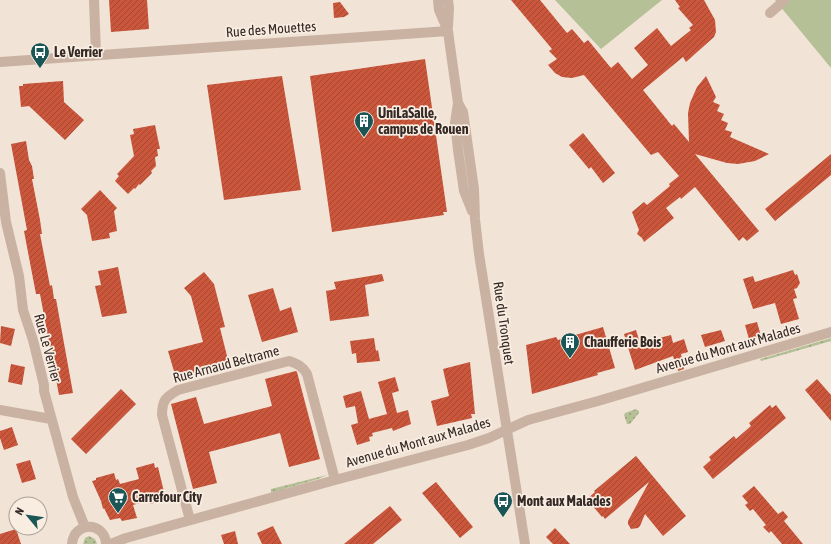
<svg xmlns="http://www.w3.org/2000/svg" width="831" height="544" viewBox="0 0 831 544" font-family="'Asap Condensed',sans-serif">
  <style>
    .grass { fill: url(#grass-dots) }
    .pitch { fill: #b5c096 }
    .building { fill: url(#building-hatch) }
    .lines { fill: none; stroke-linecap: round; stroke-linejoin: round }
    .minor { stroke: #c9b2a2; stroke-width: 10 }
    .labels { text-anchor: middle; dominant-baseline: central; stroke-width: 3.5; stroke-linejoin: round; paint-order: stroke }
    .street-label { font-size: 14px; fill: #342925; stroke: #f9ede2 }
    .poi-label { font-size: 14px; font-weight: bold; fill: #342925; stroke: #f9ede2; text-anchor: start }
  </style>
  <defs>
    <pattern id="grass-dots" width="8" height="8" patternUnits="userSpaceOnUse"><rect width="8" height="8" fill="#b5c096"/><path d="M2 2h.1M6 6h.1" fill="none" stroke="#949c7a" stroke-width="1.8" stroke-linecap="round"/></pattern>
    <pattern id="building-hatch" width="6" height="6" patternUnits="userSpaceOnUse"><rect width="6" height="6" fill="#ca563c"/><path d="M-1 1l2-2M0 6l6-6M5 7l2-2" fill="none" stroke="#a54732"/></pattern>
  </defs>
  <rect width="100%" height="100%" fill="#f1e3d6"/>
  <path class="grass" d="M831,338V341L761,361L760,359Z
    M636,409L639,411V413L630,424H627L624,415L625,413Z
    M327,475L318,479L271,493V489Z
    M89,536L95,539L97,544H83L85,538Z"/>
  <path class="pitch" d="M555,0H662L601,49Z
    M775,0H831V68L779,5Z"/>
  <path class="building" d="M109,0H147L149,29L111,32Z
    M511,0H540L567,33L572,29L584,43L588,40L611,68L618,62L632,79L648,65L634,48L657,28L671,46L691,30L689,28L693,25L678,8L680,7L675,0H704L715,20L716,32L714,37L686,62L683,57L643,90L672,126L674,124L689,142L688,113L690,103L697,87L706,76L716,97L713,102L720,105L717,111L724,114L721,120L728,123L725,130L732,132L730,137L769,154L755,161L738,164L727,163L695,154L759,231L747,241L743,237L739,241L695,187L681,199L680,197L666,208L674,218L644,242L642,238L637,234L639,230L632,212L644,202L647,205L670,186L669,184L679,176L658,152L651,155L584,75L572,78L562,77L555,73L548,65L557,59L549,51L552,49Z
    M340,2L349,14L344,17L334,18L333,3Z
    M425,59L447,212H443L444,215L332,232L310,76Z
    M282,76L301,190L224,200L207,85Z
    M63,81L64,102L84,120L65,140L29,106L21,107L19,86H23V84Z
    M155,125L160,149H157L158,156L155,157L156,166L151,171L152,173L140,185L139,184L135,189L134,188L128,194L115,181L119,176L117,174L134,156L130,135L134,134L133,129Z
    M583,133L615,173L603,183L591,167L589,169L569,145Z
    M26,141L29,160L32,166L34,179H32L40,220L42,234H40L50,286L52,285L54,299H56L73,393L59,395L40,294H36L27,247L24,231L27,230L11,144Z
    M831,154V175L775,221L765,209Z
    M100,190L117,208L114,211L117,231L109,233L110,238L92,241L87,215L81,209Z
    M118,267L127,313L102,317L95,286L101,285L98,271Z
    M793,270L795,275L797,274L800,283L797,288L794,289L797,298L793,299L799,319L781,324L775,303L753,309L743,279L753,276L755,282Z
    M204,272L214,284L225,327L220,328L229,364L176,378L168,351L203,342L191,296L184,288Z
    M382,274L384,281L365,285L369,316L330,321L326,291L336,289L334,282Z
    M273,288L280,311L291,307L298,332L262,342L248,295Z
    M757,322L761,336L749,339L745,325Z
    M1,326L15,329L11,346L0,343Z
    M603,327L615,368L597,373L598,375L532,394L526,345L556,337L558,340Z
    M636,330L640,343L671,335L673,343L684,339L688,352L681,354L684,369L678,371L673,356L635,370L624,334Z
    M721,330L725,341L705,347L701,335Z
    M374,338L376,351L378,350L380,361L357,363L356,353L352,354L350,341Z
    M470,362L475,414H471L472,418L437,426L431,401L449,396L443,369Z
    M11,364L25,367L22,385L8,382Z
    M296,371L297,372L320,459L289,467L280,433L209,452L217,483L193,489L171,404L196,397L204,424L272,406L265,379Z
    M395,377L399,391L392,393L397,413L408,410L411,424L393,431L392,428L372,433L373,436L369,437L370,441L357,445L351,425L358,423L355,406L346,408L343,396L361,391L369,419L387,414L378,382Z
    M817,379L831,395V421L805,390Z
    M121,389L136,404L86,454L71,439Z
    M770,405L772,408L776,405L786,418L713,479L703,467L711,460L709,457L734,436L736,439L751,426L749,423Z
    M12,427L18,445L4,450L0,438V431Z
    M636,456L686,516L663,536L645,514L640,526L638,528L631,529L628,524V521L649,482L605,519L603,516L602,517L587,499L595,492L594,491Z
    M30,460L36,479L22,483L16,464Z
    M154,463L155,468L158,467L165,496L160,498L161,501L150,504V500L133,505L137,518L122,521L120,518L110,520L104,508L103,509L101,501L92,481L96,480V478L114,473L116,480L118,479L120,484L139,479L136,468Z
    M436,482L473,527L460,538L422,493Z
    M754,486L778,514L783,511L788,517L784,521L803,544H782L771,531L769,533L763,527L766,525L753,509L750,511L745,505L748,503L742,496Z
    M390,506L402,520L373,544H344Z
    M273,526L282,544H262L257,533Z
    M555,528L570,544H553L546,537Z
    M16,529L21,544H0V534Z
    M235,531L238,544H224L221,535Z"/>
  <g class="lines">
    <path class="minor" d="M94,0L96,54
      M438,0L439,10L448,31L450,46L458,103L455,123L458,150L464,191L472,211
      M770,13L785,0
      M448,27L449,8L448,0
      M0,62L448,31
      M458,103L463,112L474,189L475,219L479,254L525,544
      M0,173L6,222L19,276L23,310L33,340L44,385V391L73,497L85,527
      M0,410L51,419
      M190,520L162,415C162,400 166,397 178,390L289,361C298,364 302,366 307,374L335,480
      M72,544C74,521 105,521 106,544
      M111,544L126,538L335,480L468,445L489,438L528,420L598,401L831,332"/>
  </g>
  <defs>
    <g id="bus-pin" transform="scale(1)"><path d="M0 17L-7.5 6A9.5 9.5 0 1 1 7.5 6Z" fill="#1a5656" stroke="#f9ede2"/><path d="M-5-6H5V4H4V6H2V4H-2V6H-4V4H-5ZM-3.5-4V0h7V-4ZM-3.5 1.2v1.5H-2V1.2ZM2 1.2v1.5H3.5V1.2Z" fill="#fff"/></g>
    <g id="building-pin" transform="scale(1)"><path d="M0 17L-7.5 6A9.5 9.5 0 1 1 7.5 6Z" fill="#1a5656" stroke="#f9ede2"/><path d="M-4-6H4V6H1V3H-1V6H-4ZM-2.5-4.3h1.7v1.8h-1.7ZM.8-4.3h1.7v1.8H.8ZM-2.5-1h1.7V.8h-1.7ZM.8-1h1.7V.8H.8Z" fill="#fff"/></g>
    <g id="supermarket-pin" transform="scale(1)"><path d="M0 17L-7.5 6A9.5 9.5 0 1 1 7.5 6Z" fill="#1a5656" stroke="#f9ede2"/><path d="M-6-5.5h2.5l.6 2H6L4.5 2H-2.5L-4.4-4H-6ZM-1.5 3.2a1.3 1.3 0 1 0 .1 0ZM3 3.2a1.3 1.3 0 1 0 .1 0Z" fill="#fff"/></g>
  </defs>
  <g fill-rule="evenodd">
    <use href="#bus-pin" x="40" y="52"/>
    <use href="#building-pin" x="364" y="121"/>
    <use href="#building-pin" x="570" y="342"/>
    <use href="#supermarket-pin" x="118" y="497"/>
    <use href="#bus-pin" x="503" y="501"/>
  </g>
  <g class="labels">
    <g class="street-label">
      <text transform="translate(271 29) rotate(-4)">Rue des Mouettes</text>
      <text transform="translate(504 323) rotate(82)">Rue du Tronquet</text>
      <text transform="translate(48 348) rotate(75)">Rue Le Verrier</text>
      <text transform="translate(728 348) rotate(-16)">Avenue du Mont aux Malades</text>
      <text transform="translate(226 364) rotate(-15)">Rue Arnaud Beltrame</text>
      <text transform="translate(418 442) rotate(-16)">Avenue du Mont aux Malades</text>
    </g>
    <g class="poi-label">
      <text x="54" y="52">Le Verrier</text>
      <text x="378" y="113">UniLaSalle,<tspan x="378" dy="16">campus de Rouen</tspan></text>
      <text x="584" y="342">Chaufferie Bois</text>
      <text x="132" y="497">Carrefour City</text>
      <text x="517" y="501">Mont aux Malades</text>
    </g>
  </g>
  <g transform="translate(28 516) rotate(299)"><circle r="19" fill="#f9ede2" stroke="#aa9f96"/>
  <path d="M0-3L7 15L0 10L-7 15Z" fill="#1a5656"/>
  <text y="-6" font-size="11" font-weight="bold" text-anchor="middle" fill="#342925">N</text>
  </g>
</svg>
